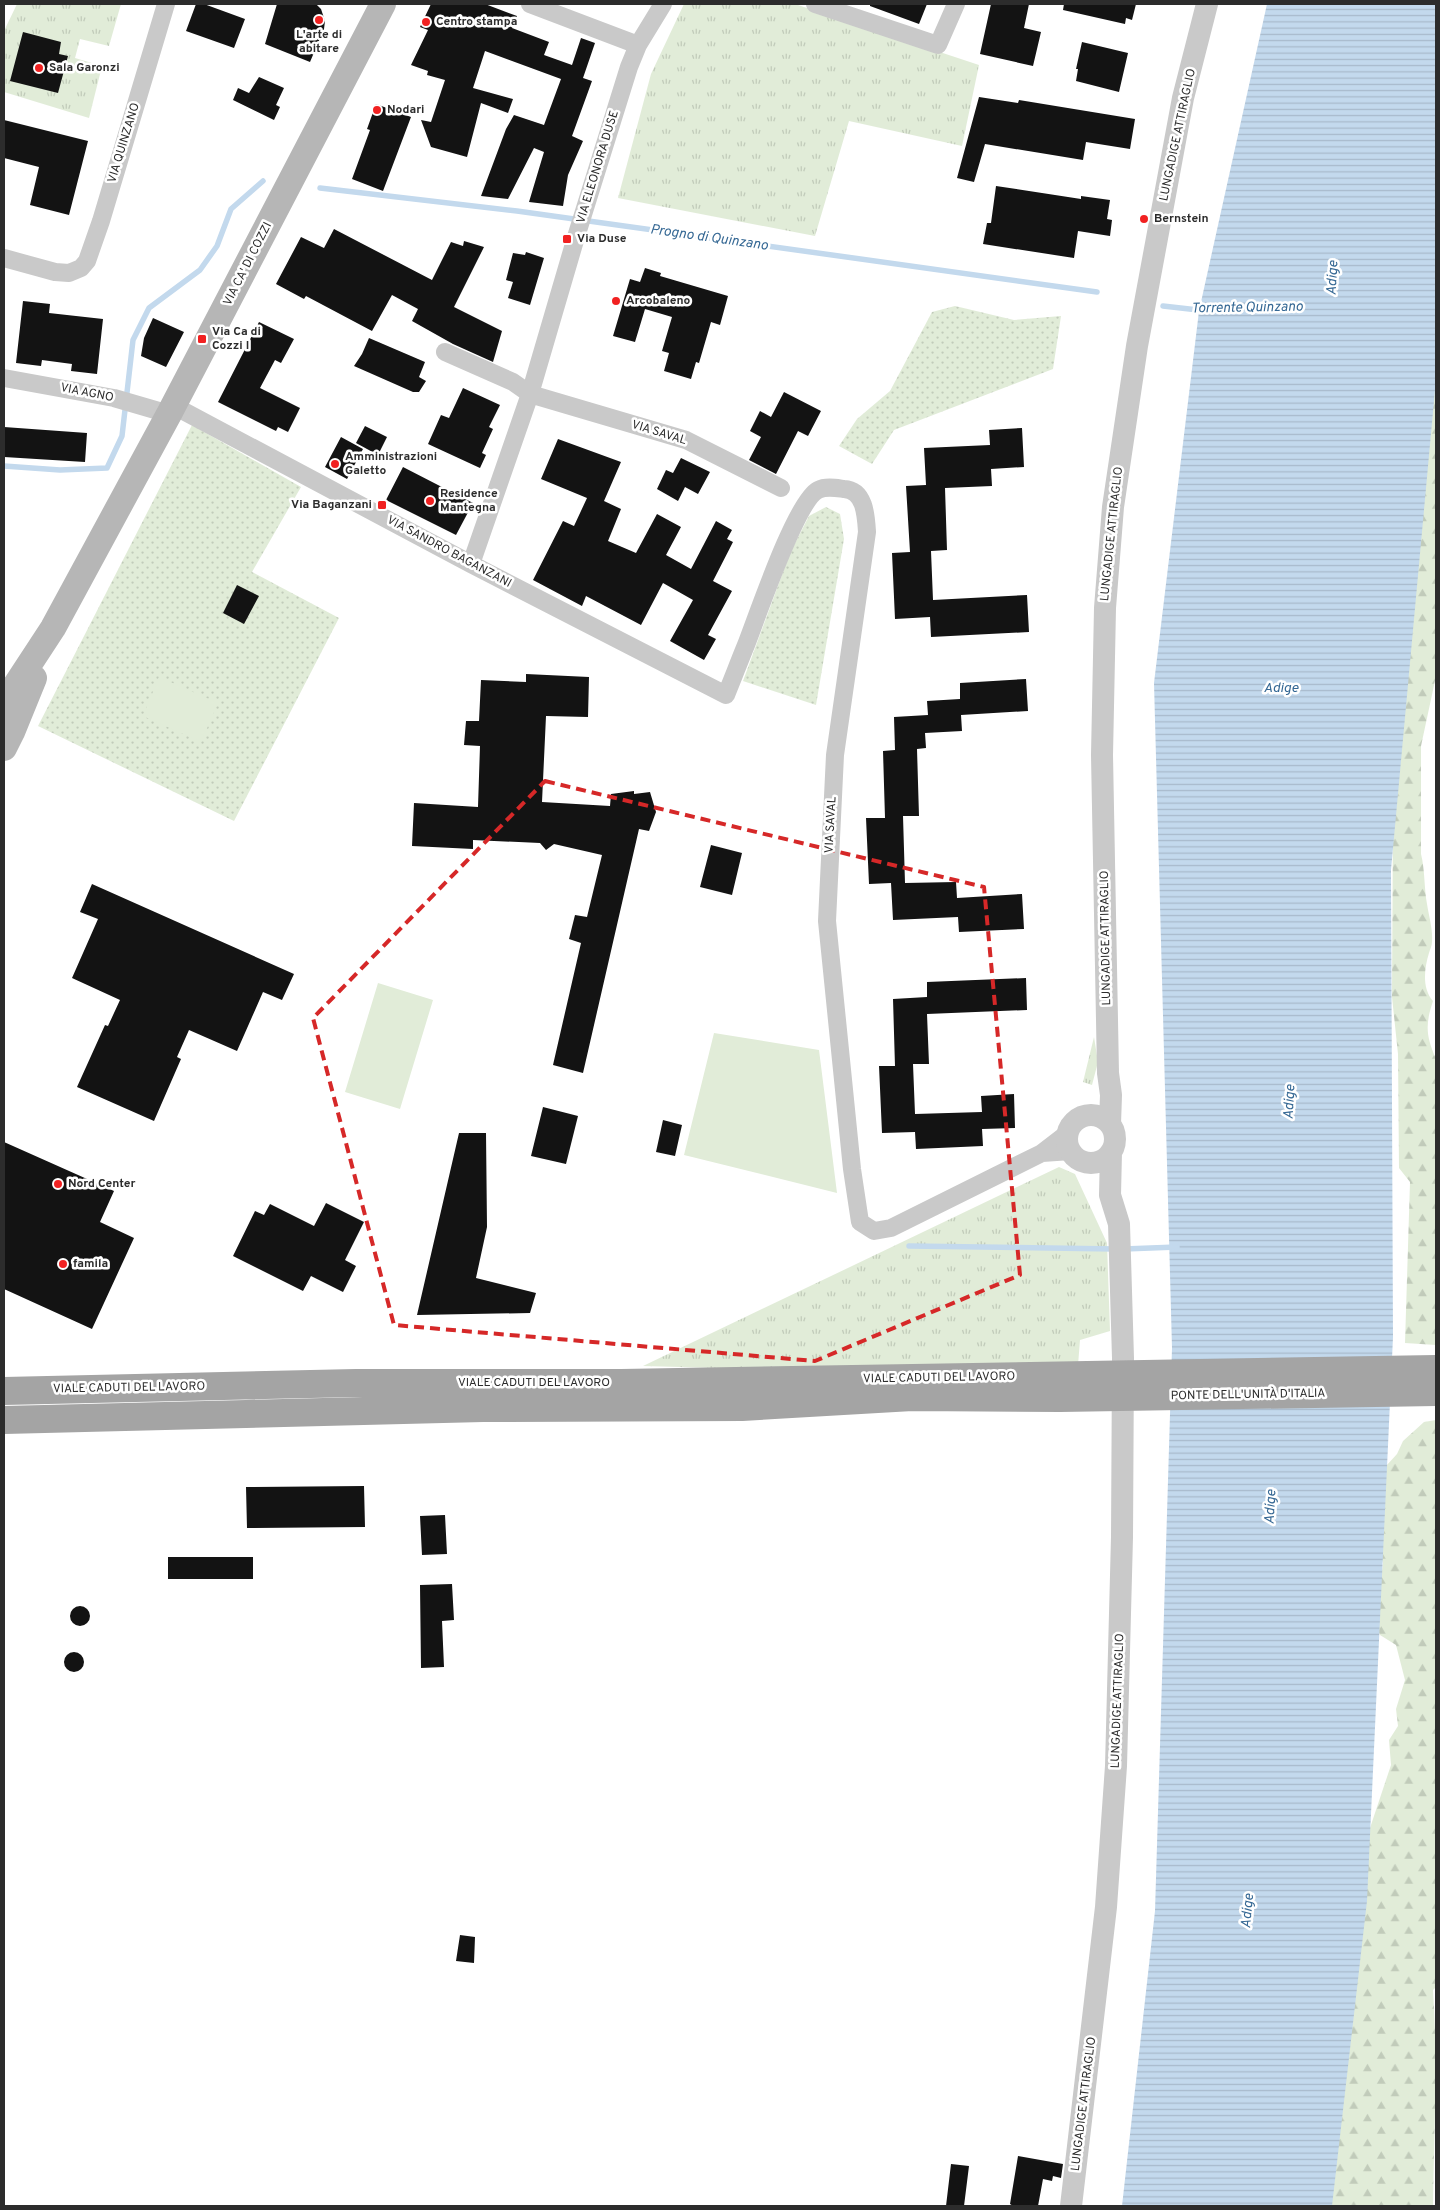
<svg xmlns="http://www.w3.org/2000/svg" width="1440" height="2210" viewBox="0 0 1440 2210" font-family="Overpass,sans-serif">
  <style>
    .grass { fill: url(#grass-tufts) }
    .forest { fill: url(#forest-firs) }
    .park { fill: url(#park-dots) }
    .garden { fill: #e1ecd8 }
    .water { fill: url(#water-rules) }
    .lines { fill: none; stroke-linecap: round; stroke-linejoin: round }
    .stream { stroke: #c3d9ed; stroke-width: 5.5 }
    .building { fill: #131313 }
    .minor { stroke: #c9c9c9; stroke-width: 18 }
    .tertiary { stroke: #c9c9c9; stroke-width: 22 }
    .secondary { stroke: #b6b6b6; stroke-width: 26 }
    .primary { stroke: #a4a4a4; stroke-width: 28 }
    .marked { fill: none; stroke: #d62828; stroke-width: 4; stroke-dasharray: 10 6; stroke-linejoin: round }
    .poi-dot { fill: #f12121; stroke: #fff; stroke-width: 2 }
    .labels { text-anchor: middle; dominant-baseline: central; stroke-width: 5; stroke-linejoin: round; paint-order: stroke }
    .poi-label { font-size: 12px; font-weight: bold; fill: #2c2c2c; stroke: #fff; text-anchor: start }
    .street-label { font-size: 12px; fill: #2c2c2c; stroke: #fff }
    .water-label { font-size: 14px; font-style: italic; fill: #356894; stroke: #fff }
  </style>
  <defs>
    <pattern id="grass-tufts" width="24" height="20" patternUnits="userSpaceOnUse" patternTransform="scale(1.25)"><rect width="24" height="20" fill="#e1ecd8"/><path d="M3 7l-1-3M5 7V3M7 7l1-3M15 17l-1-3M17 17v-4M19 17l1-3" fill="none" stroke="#c1cbba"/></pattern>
    <pattern id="forest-firs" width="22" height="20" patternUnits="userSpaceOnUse" patternTransform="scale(1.25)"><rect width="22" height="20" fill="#e1ecd8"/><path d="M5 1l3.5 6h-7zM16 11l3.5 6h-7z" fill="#c1cbba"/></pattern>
    <pattern id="park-dots" width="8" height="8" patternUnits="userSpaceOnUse" patternTransform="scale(1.25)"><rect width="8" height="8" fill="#e1ecd8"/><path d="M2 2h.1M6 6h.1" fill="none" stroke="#c1cbba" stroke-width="1.8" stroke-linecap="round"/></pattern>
    <pattern id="water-rules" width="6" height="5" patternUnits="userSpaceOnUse" patternTransform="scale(1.25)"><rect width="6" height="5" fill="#c3d9ed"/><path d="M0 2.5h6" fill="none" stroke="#a8bacb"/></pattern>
  </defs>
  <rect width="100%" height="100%" fill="#fff"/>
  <path class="grass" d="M17,4H121L109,46L80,39L75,58L102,66L89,118L4,92V31Z
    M684,4H795L979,65L962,146L849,121L815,236L618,198L651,74Z
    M1094,1037L1098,1062L1092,1085L1083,1082Z
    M1059,1167L1075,1174L1107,1243L1110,1331L1080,1340L1077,1378L643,1366Z"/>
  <path class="forest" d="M1436,276V676L1421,746V854C1425,870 1424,887 1427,904C1429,917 1433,929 1432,942C1432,946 1430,949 1429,953C1424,969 1422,989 1433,1001C1425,1025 1426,1036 1436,1059V1345L1405,1343L1410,1182L1399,1168L1398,1054L1392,997L1393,808Z
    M1436,1420V1987L1433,1990C1438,2062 1434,2134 1433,2206H1323L1336,1930L1391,1765L1389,1740L1398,1726L1396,1709L1405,1680L1396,1645L1380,1635L1375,1624L1383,1563L1374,1542L1376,1477L1397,1454L1403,1441L1424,1422Z"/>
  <path class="park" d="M955,306L1014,320L1061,316L1053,369L894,430L872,464L839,446L857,419L890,391L932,312Z
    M192,425L301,487L252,572L339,618L234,821L38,726Z
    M826,507L840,514L844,539L816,705L743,681L790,553L809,516Z"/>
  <path class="garden" d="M159,677L218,703L201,742L143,716Z
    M378,983L433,1000L400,1109L345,1092Z
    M714,1033L819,1050L837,1193L684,1155Z"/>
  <path class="water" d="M1267,4H1436V379L1391,870L1393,1337L1367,1901L1332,2206H1122L1155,1911L1172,1348L1154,683L1199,311Z"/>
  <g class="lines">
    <path class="stream" d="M320,188L517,211L1097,292
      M1163,306L1207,311
      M4,466L60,470L107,468L122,436L133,340L149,308L200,270L217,246L231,209L263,181
      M909,1246L1115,1249
      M1124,1249L1177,1247"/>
  </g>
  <path class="building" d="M196,4H204L245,19L234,48L186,31Z
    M277,4H316L321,9L325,21L324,29L310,62L265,44Z
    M431,4H485L517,16L512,28L549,42L544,55L572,65L581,38L595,43L583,78L592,81L572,136L583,141L568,175L563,206L529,202L544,152L534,148L508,199L481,196L506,129L514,115L544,125L561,79L485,51L473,88L513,99L508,113L481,103L467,157L431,147L421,120L431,122L445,80L427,75L428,71L411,65L428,30L420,27Z
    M870,4H927L919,24L870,6Z
    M991,4H1029L1024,28L1041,32L1033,66L980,54Z
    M1064,4H1136L1132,20L1126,18L1125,24L1063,10Z
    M23,32L61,42L59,54L68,56L58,93L10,81Z
    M1082,42L1128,53L1119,92L1076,81L1078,69H1076Z
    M259,77L284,88L276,105L280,107L274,120L233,100L238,88L249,93Z
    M979,97L1018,103L1019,100L1135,119L1130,149L1086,142L1083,160L985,144L974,182L957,178Z
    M376,104L411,117L383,191L352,179L370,130L367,129Z
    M4,120L88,141L69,215L30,205L39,167L4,158Z
    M996,186L1081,199V196L1110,200L1107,219L1112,220L1110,236L1078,231L1074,258L983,244L987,223H991Z
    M334,229L432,280L451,242L463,246L464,241L484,247L454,307L502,331L493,362L453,344L412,321L418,309L392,295L372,331L306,296L304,299L276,284L301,237L324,248Z
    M526,252L544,258L530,305L508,298L513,282L506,280L513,253L525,255Z
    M645,268L661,273L660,276L728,296L720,325L711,322L699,363L696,362L691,379L664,371L669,353L662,351L672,317L645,309L635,342L613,336L630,279L640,282Z
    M23,301L50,304L49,313L103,319L97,374L71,371L72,364L42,360L41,366L16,363Z
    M153,318L184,332L166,367L141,356L144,338Z
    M259,322L294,339L281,363L275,360L260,388L300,408L288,432L278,427L276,431L218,402Z
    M369,338L425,362L419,377L426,381L419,392H413L354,366L362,354Z
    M463,388L500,405L489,427L493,429L482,453L486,455L480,468L428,444L441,415L449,418Z
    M784,392L821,411L808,436L798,431L776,474L749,460L761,437L750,431L760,411L771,417Z
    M365,426L387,437L378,455L356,443Z
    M4,427L87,433L85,462L4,457Z
    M1022,428L1024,467L991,469L992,486L945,488L947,550L931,551L933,600L1027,595L1029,632L931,637L930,617L895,619L892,553L910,552L906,486L926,485L924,448L990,445L989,430Z
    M341,437L363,449L347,479L325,467Z
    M558,439L621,462L604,501L621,509L608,541L636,553L657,514L681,527L666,555L691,569L716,521L732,530L727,539L733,542L713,581L732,591L708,635L716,639L704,660L670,641L693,600L663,583L641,625L586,596L582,606L533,580L563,521L574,526L587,498L541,479Z
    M681,458L710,472L698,494L685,487L678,501L657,489L666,470L673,473Z
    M403,467L473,503L456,535L386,500Z
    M237,585L259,596L244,624L223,613Z
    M526,674L589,677L588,717L546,716L542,802L610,806L611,794L634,791V794L650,792L656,812L649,831L639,829L583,1073L553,1065L581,943L569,939L575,915L587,917L602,855L554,844L546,850L540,843L473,840V849L412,846L414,803L478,807L480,746L464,745L466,721H479L481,680L526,682Z
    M1026,679L1028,711L961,715L962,731L925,733L926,748L917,749L919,816H903L905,883L956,882L957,898L1022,894L1024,929L959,932L958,917L893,920L891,883L869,884L866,818H885L883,751L895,750L894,717L928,715L927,701L960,699V683Z
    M711,845L742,853L732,895L700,887Z
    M92,884L294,974L282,1000L263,992L237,1051L189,1030L177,1057L181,1059L154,1121L77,1087L105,1025L108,1026L120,1000L72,978L98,919L80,912Z
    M1026,978L1027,1010L927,1014L929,1064H913L915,1114L982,1112L981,1096L1014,1094L1015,1128L982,1129L983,1146L916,1149L915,1132L882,1133L879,1066H895L893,999L927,997V982Z
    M543,1107L578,1116L566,1164L531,1156Z
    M663,1120L682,1125L675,1156L656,1152Z
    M459,1133H486L487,1227L476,1278L536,1293L530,1313L417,1315Z
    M4,1142L114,1191L100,1222L134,1238L92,1329L4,1289Z
    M326,1203L364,1222L345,1260L356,1266L343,1292L311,1276L303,1291L233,1256L255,1211L264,1215L270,1204L314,1226Z
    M364,1486L365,1527L247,1528L246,1487Z
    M445,1515L447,1554L422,1555L420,1516Z
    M168,1557H253V1579H168Z
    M452,1584L454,1620L442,1621L444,1667L421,1668L420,1585Z
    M70 1616a10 10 0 1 1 20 0a10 10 0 1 1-20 0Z
    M64 1662a10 10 0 1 1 20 0a10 10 0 1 1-20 0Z
    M460,1935L475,1937L474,1963L456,1961Z
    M1018,2156L1063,2164L1061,2178L1053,2176L1052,2181L1043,2179L1038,2206H1013L1010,2204Z
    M951,2164L969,2166L964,2206H946Z"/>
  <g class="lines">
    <path class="minor" d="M530,4L638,45
      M815,4L938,45L956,4
      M4,258L55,272L69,273L81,268L87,261L101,221L166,4
      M445,352L513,382L530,394L686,440L781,488
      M4,378L114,398L169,414
      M174,406L471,564L726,695C733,678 739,662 746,645C757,617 796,501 818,490C826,486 836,488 844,489C865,490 866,516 867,532L835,755L827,921L852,1169L860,1222L874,1231L891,1228L1042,1153L1068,1133
      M471,564L530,394L576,237L629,67L638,45L663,4
      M1042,1153L1071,1151"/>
    <path class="tertiary" d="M1067 1139a24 24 0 1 1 48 0a24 24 0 1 1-48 0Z
      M1110,1124L1111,1095L1108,1073L1102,755L1105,608L1113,507L1137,346L1183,98L1207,4
      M1071,2206L1106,1907L1116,1766L1122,1537L1123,1358L1119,1224L1110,1195L1111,1152"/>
    <path class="secondary" d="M4,703L53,628L169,414L383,4
      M4,748L12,732L34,678"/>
    <path class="primary" d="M4,1391L356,1383H621L1436,1369
      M4,1420L483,1408L742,1407L912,1397L1060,1398L1436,1392"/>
  </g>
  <path class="marked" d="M545,781L984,887L1020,1275L815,1361L394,1325L313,1018Z"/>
  <g class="poi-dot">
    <circle cx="319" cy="20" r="5"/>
    <circle cx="426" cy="22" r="5"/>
    <circle cx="39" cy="68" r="5"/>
    <circle cx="377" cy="110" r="5"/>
    <circle cx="1144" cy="219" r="5"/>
    <rect x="562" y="234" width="10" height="10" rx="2.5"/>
    <circle cx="616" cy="301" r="5"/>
    <rect x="197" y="334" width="10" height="10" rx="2.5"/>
    <circle cx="335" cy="464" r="5"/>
    <circle cx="430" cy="501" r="5"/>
    <rect x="377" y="500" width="10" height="10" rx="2.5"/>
    <circle cx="58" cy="1184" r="5"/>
    <circle cx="63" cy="1264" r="5"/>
  </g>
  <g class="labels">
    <g class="poi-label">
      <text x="436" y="22">Centro stampa</text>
      <text x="319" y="35" text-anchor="middle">L'arte di<tspan x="319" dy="14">abitare</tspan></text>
      <text x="49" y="68">Sala Garonzi</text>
      <text x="387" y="110">Nodari</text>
      <text x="1154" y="219">Bernstein</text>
      <text x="577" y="239">Via Duse</text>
      <text x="626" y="301">Arcobaleno</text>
      <text x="212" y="332">Via Ca di<tspan x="212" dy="14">Cozzi I</tspan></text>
      <text x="345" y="457">Amministrazioni<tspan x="345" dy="14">Galetto</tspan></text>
      <text x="440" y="494">Residence<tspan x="440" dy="14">Mantegna</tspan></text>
      <text x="372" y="505" text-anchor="end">Via Baganzani</text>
      <text x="68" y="1184">Nord Center</text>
      <text x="73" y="1264">famila</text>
    </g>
    <g class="street-label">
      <text transform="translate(1178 135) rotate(-78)">LUNGADIGE ATTIRAGLIO</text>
      <text transform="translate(124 143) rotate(-73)">VIA QUINZANO</text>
      <text transform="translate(598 167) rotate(-73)">VIA ELEONORA DUSE</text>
      <text transform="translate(248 264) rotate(-63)">VIA CA' DI COZZI</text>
      <text transform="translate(87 393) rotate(11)">VIA AGNO</text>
      <text transform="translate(659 433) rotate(17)">VIA SAVAL</text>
      <text transform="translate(1112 534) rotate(-84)">LUNGADIGE ATTIRAGLIO</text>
      <text transform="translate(449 552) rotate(28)">VIA SANDRO BAGANZANI</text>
      <text transform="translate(831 825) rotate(-87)">VIA SAVAL</text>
      <text transform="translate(1106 938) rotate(-91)">LUNGADIGE ATTIRAGLIO</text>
      <text transform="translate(939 1378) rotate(-1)">VIALE CADUTI DEL LAVORO</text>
      <text x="534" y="1383">VIALE CADUTI DEL LAVORO</text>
      <text transform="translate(129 1388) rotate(-1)">VIALE CADUTI DEL LAVORO</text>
      <text transform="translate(1248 1395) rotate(-1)">PONTE DELL'UNITÀ D'ITALIA</text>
      <text transform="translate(1118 1701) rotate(-88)">LUNGADIGE ATTIRAGLIO</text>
      <text transform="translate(1084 2104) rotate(-83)">LUNGADIGE ATTIRAGLIO</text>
    </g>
    <g class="water-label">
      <text transform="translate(709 238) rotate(8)">Progno di Quinzano</text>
      <text transform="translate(1333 278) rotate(-87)">Adige</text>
      <text transform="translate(1247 308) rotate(-1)">Torrente Quinzano</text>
      <text x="1281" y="688">Adige</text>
      <text transform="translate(1290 1102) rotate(-87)">Adige</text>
      <text transform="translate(1271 1507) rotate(-87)">Adige</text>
      <text transform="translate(1248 1911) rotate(-85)">Adige</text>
    </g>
  </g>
  <rect width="1440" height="2210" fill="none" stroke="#2c2c2c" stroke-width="10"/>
</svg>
